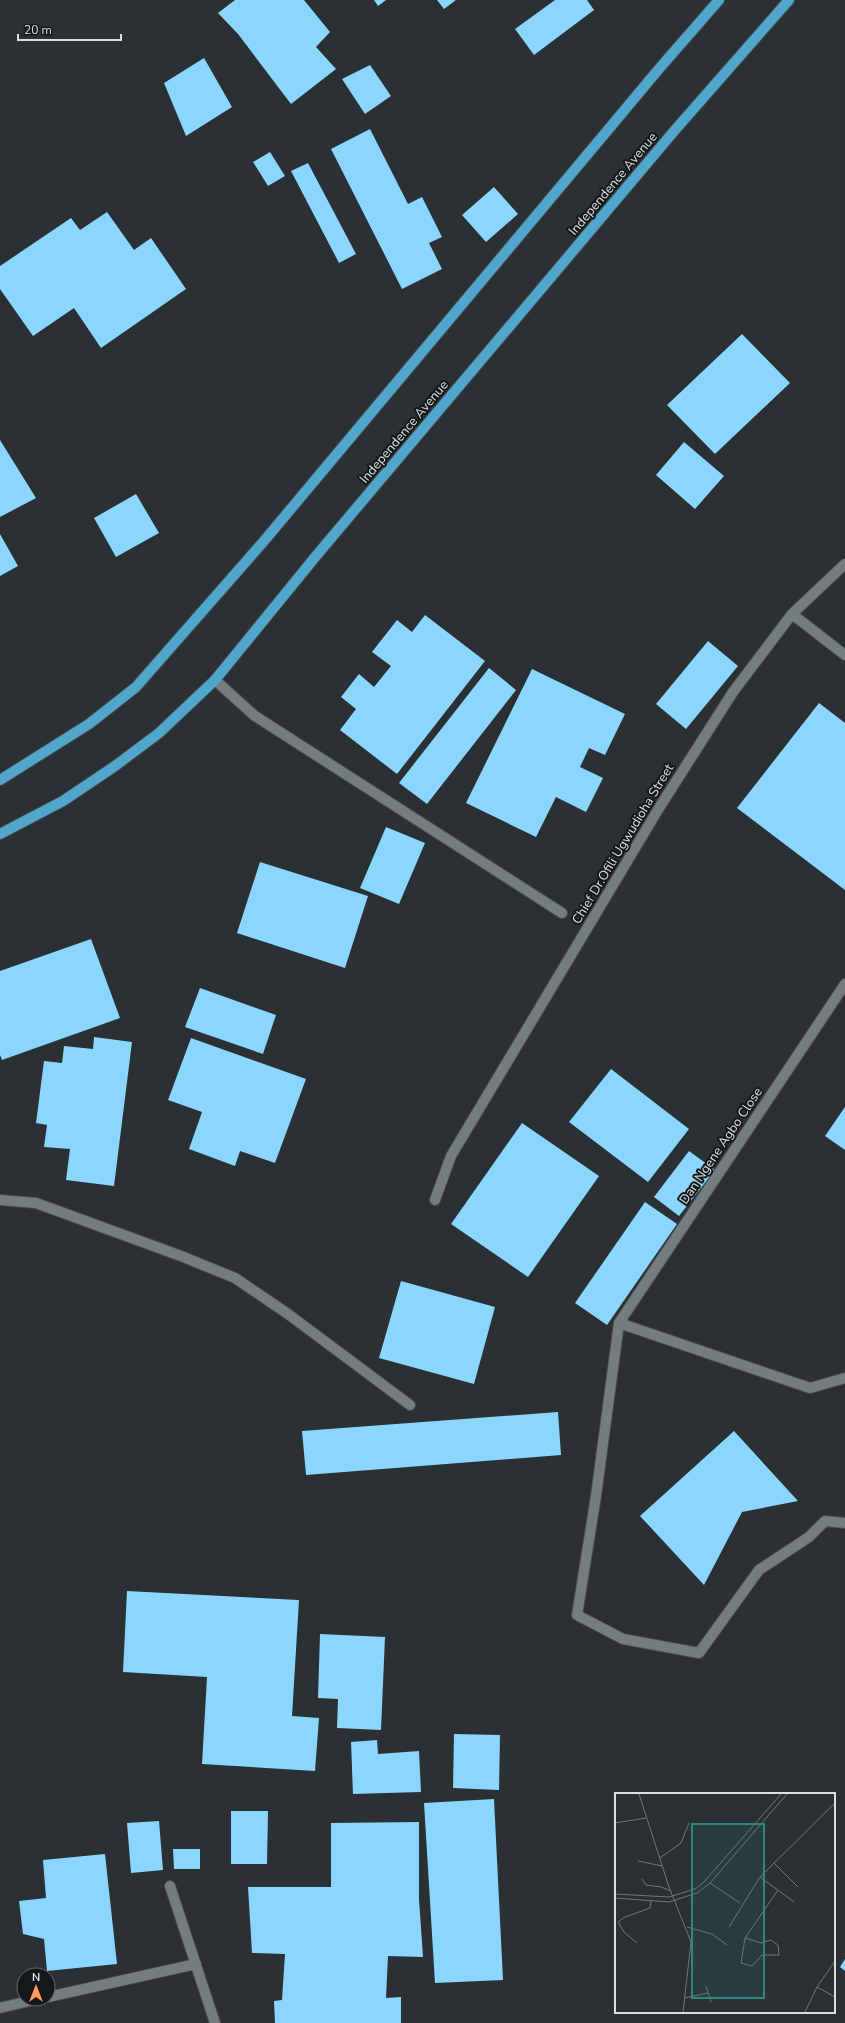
<svg xmlns="http://www.w3.org/2000/svg" width="845" height="2023" viewBox="0 0 845 2023" font-family="'Nunito Sans',sans-serif">
  <style>
    .building { fill: #8bd6fe }
    .lines { fill: none; stroke-linecap: round; stroke-linejoin: round }
    .service-casing { stroke: #464c4f; stroke-width: 12 }
    .minor-casing { stroke: #464c4f; stroke-width: 12 }
    .primary-casing { stroke: #464c4f; stroke-width: 12 }
    .service { stroke: #747c80; stroke-width: 10 }
    .minor { stroke: #747c80; stroke-width: 10 }
    .primary { stroke: #51a6cb; stroke-width: 10 }
    .labels { text-anchor: middle; dominant-baseline: central; stroke-width: 4; stroke-linejoin: round; paint-order: stroke }
    .street-label { font-size: 13px; fill: #dbe0e2; stroke: #151819 }
    .inset-road { fill: none; stroke: #71767a; stroke-width: 1 }
    .view { fill: #2e867f; fill-opacity: 0.15; stroke: #2e867f; stroke-width: 2 }
    .inset-edge { fill: none; stroke: #dbe0e2; stroke-width: 2 }
  </style>
  <rect width="100%" height="100%" fill="#2a3034"/>
  <path class="building" d="M235,0H304L330,32L316,47L336,69L291,104L238,34L218,13Z
    M374,0H386L378,6Z
    M437,0H456L444,9Z
    M555,0H587L594,10L534,55L515,29Z
    M204,58L232,107L186,136L164,83Z
    M370,65L391,96L365,114L342,79Z
    M370,129L408,204L422,197L442,237L429,243L442,269L402,289L331,149Z
    M270,152L285,176L268,186L253,162Z
    M308,163L356,254L339,263L291,171Z
    M494,187L518,214L486,242L462,215Z
    M107,212L134,250L151,238L186,289L101,348L74,308L33,336L0,289V266L71,218L80,230Z
    M742,334L790,383L715,454L667,405Z
    M0,440L36,498L0,517Z
    M684,442L724,476L695,509L656,475Z
    M136,494L159,533L116,557L94,518Z
    M0,534L18,566L0,576Z
    M425,615L485,661L397,774L340,730L356,709L341,697L359,674L374,687L391,666L372,652L397,620L412,632Z
    M708,641L738,666L686,729L656,704Z
    M489,668L516,690L427,804L399,783Z
    M532,669L625,714L605,755L589,748L580,767L603,778L586,812L556,797L536,837L466,803Z
    M819,703L845,723V890L737,808Z
    M386,827L425,843L399,904L360,888Z
    M260,862L368,896L345,968L237,933Z
    M91,939L120,1018L2,1060L0,1055V971Z
    M200,988L276,1015L263,1054L185,1027Z
    M94,1037L132,1042L114,1186L66,1180L70,1149L44,1147L47,1125L36,1123L44,1061L62,1063L64,1046L93,1049Z
    M191,1038L306,1079L275,1163L240,1151L235,1166L189,1149L202,1112L168,1100Z
    M611,1069L689,1129L648,1182L569,1122Z
    M845,1107V1150L825,1136Z
    M522,1123L599,1176L528,1277L451,1224Z
    M689,1151L715,1170L679,1216L654,1197Z
    M645,1202L677,1224L607,1325L575,1303Z
    M401,1281L495,1307L474,1384L379,1358Z
    M558,1412L561,1455L306,1475L302,1431Z
    M734,1431L798,1501L742,1512L704,1585L640,1516Z
    M127,1591L299,1600L292,1716L319,1718L315,1771L202,1764L207,1677L123,1672Z
    M320,1634L385,1637L381,1730L337,1728L338,1699L318,1698Z
    M454,1734L500,1735L499,1790L453,1788Z
    M377,1740L378,1754L419,1751L421,1792L353,1794L351,1742Z
    M494,1799L503,1980L435,1983L424,1803Z
    M231,1811H268L267,1864H231Z
    M159,1821L163,1870L131,1873L127,1823Z
    M419,1822V1899L423,1957L388,1956L386,1998L401,1997V2023H275L274,2001L282,2000L285,1954L252,1953L248,1887H331V1823Z
    M173,1849H200V1869H174Z
    M105,1854L117,1964L47,1971L44,1939L23,1934L19,1901L46,1898L43,1860Z
    M845,1959V1971L840,1967Z"/>
  <g class="lines">
    <g class="service-casing">
      <path id="service" d="M170,1886L215,2023
        M48,1997L196,1964
        M0,2008L38,1999"/>
    </g>
    <g class="minor-casing">
      <path id="minor" d="M792,614L845,655
        M215,680L255,716L562,913
        M845,984L619,1323L596,1496L577,1615L623,1639L699,1653L759,1570L809,1537L825,1521L845,1523
        M0,1200L36,1203L181,1256L235,1278L288,1314L410,1405
        M435,1200L451,1156L659,808L733,692L792,614L845,564
        M619,1323L810,1388L845,1378"/>
    </g>
    <g class="primary-casing">
      <path id="primary" d="M0,780L89,724L136,687L264,541L658,70L719,0
        M0,834L63,801L115,766L159,733L215,680L316,556L675,130L789,0"/>
    </g>
    <use href="#service" class="service"/>
    <use href="#minor" class="minor"/>
    <use href="#primary" class="primary"/>
  </g>
  <g class="labels">
    <g class="street-label">
      <text transform="translate(613 184) rotate(-50)">Independence Avenue</text>
      <text transform="translate(404 432) rotate(-50)">Independence Avenue</text>
      <text transform="translate(623 844) rotate(-59)">Chief Dr.Ofili Ugwudioha Street</text>
      <text transform="translate(721 1146) rotate(-56)">Dan Ngene Agbo Close</text>
    </g>
  </g>
  <g transform="translate(615 1793)">
    <rect width="220" height="220" fill="#2a3034"/>
    <path class="inset-road" d="M24,1L54,94L76,149L68,219M0,30L31,25M45,65L66,50L74,30M23,68L47,73M159,70L183,94M145,84L179,109M27,86L31,92L46,94L56,98M95,90L125,110M0,101L54,104L80,96L88,90L166,1M0,105L54,109L82,100L95,90L172,1M72,134L97,141L112,152M114,134L145,84L220,10M130,145L146,150L156,147L163,152L164,162H147L137,173L126,170L130,145L163,97M22,150L9,139L3,129L10,124L35,115L36,108M91,193L96,209M202,194L220,204M69,205L93,200M190,219L202,194L220,168"/>
    <path class="view" d="M77,31H149V205H77Z"/>
    <rect width="220" height="220" class="inset-edge"/>
  </g>
  <g transform="translate(36 1987)"><circle r="19" fill="#151819" stroke="#646869"/>
  <path d="M0-3L7 15L0 10L-7 15Z" fill="#ff9b5a"/>
  <text y="-6" font-size="11" font-weight="bold" text-anchor="middle" fill="#dbe0e2">N</text>
  </g>
  <path d="M18 34v6h103v-6" fill="none" stroke="#dbe0e2" stroke-width="2"/>
  <text x="24" y="34" font-size="12" fill="#dbe0e2" stroke="#151819" stroke-width="3" paint-order="stroke">20 m</text>
</svg>
